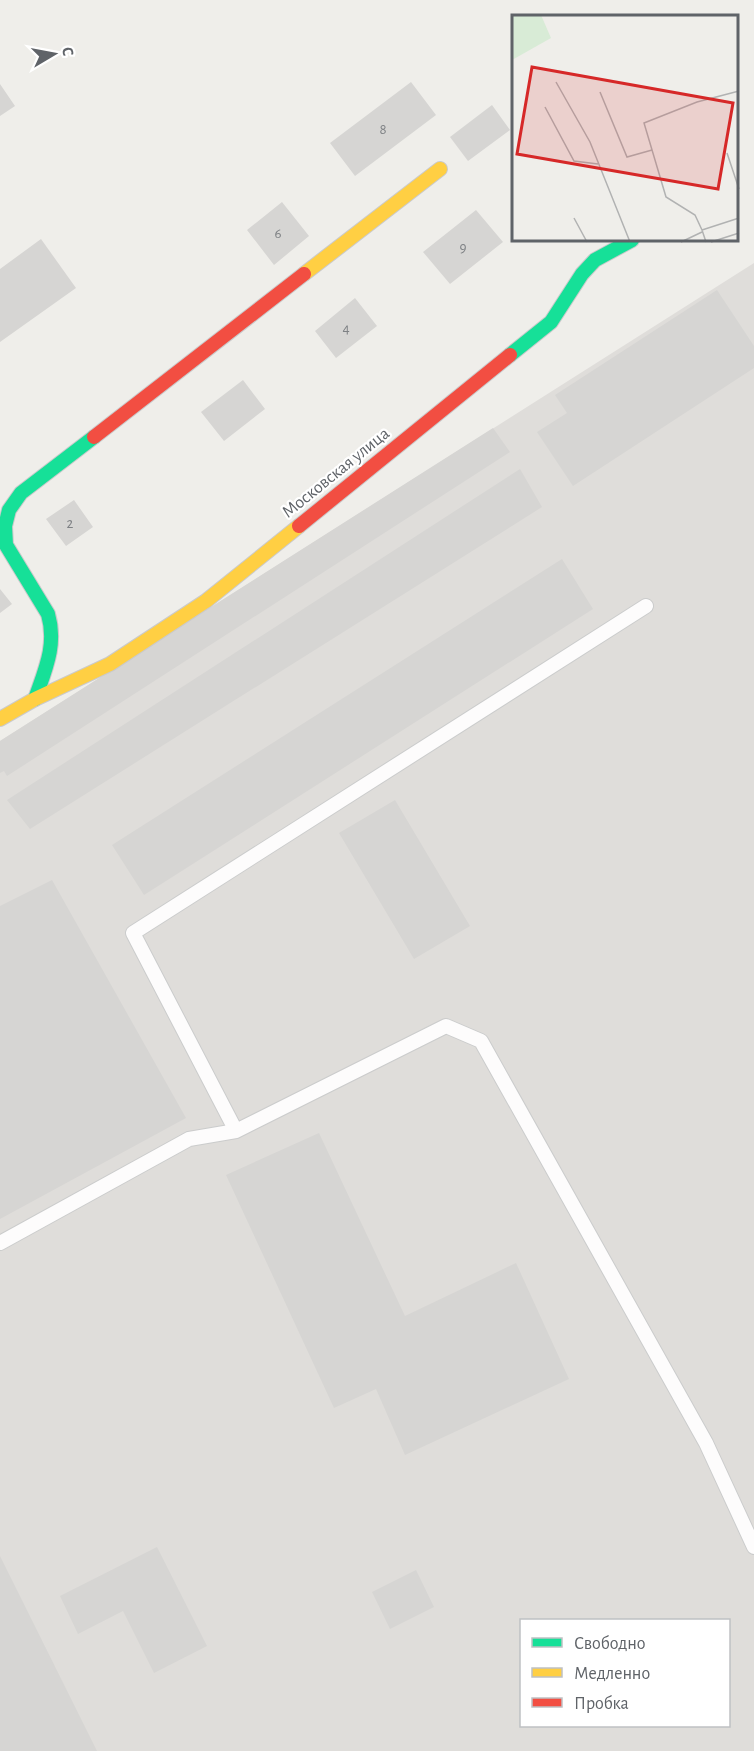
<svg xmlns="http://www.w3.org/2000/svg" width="754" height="1751" viewBox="0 0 754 1751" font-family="'Alegreya Sans',sans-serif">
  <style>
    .industrial { fill: #dfddda; fill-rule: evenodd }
    .building { fill: #d6d5d3 }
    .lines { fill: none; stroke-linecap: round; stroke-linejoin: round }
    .lane-casing { stroke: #cbcccc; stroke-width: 16 }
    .fast-casing { stroke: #cacacb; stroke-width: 16 }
    .slow-casing { stroke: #cacacb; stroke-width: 16 }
    .jam-casing { stroke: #cacacb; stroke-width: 16 }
    .lane { stroke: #fdfcfc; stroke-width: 14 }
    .fast { stroke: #16e098; stroke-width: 14 }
    .slow { stroke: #ffcf43; stroke-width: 14 }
    .jam { stroke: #f24e42; stroke-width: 14 }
    .labels { text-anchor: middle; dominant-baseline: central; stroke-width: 4.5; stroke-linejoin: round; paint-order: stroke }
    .number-label { font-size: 15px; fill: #7e8184 }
    .street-label { font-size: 18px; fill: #5f6368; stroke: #fff }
    .inset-road { fill: none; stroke: #b1b2b2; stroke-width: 1.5 }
    .view { fill: #d62828; fill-opacity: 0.15; stroke: #d62828; stroke-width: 3 }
    .inset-edge { fill: none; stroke: #5f6368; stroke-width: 3 }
  </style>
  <rect width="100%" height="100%" fill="#efeeea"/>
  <path class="industrial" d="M754,263V1751H0V741ZM522,1620H728V1726H522Z"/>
  <path class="building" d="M411,82L436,115L355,176L330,143Z
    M0,84L15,106L0,116Z
    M492,105L510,130L468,161L450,137Z
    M282,202L309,236L274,265L247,230Z
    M476,210L503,242L450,284L423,252Z
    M41,239L76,288L0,342V269Z
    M717,290L754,346V368L573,486L537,432L567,413L555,395Z
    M355,298L377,326L336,358L315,331Z
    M243,380L265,409L224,441L201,412Z
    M493,428L510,452L7,776L4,771L0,773V741Z
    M520,469L542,507L30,829L7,800Z
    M74,500L93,527L66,546L46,519Z
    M562,559L593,609L144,895L112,845Z
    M0,589L12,604L0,613Z
    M395,800L470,926L414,959L339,833Z
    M52,880L186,1118L0,1219V906Z
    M319,1133L405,1316L516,1263L569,1379L405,1455L376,1389L334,1408L226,1175Z
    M157,1547L207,1646L154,1673L123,1611L78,1634L60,1596Z
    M0,1556L97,1751H0Z
    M416,1570L434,1607L390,1629L372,1592Z"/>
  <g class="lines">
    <g class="lane-casing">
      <path id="lane" d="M236,1131L133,933L646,606
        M0,1243L189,1139L236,1131L446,1026L481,1041L706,1443L754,1547"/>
    </g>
    <g class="fast-casing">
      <path id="fast" d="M510,355L551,322L582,274L595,260L632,240
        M35,699C45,670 57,645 48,614L6,545L5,526L9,510L21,493L94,437"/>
    </g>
    <g class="slow-casing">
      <path id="slow" d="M304,274L440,169
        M0,719L35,699L110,664L206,601L299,526"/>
    </g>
    <g class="jam-casing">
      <path id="jam" d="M94,437L304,274
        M299,526L510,355"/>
    </g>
    <use href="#lane" class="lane"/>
    <use href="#fast" class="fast"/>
    <use href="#slow" class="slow"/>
    <use href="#jam" class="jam"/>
  </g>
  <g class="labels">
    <g class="number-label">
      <text x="383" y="129">8</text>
      <text x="278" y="233">6</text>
      <text x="463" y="247">9</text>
      <text x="346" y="328">4</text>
      <text x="70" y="523">2</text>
    </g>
    <g class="street-label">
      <text transform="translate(336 473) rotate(-39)">Московская улица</text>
    </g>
  </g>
  <g transform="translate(512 15)">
    <rect width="226" height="226" fill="#efeeea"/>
    <path d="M0,0H29L39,23L0,45Z" fill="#d8ebd6"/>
    <path class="inset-road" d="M44,67L78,127L118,227M88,77L115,142L140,135M33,92L62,146L86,149M215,138L227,174M62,203L75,227M190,215L183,200L154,182L132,108L185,87L227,76M169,227L190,217M194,227L190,215L227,203M199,227L227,218"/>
    <path class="view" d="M20,52L221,88L206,174L5,139Z"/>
    <rect width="226" height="226" class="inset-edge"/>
  </g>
  <rect x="520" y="1619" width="210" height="108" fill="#ffffff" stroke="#bfc1c3" stroke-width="1.5"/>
  <rect x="532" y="1638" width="30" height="9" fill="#16e098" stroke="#bfc1c3" stroke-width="1.5"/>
  <text x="574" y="1649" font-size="18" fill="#5f6368">Свободно</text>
  <rect x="532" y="1668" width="30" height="9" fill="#ffcf43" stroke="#bfc1c3" stroke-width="1.5"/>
  <text x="574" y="1679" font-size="18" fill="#5f6368">Медленно</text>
  <rect x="532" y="1698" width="30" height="9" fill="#f24e42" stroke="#bfc1c3" stroke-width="1.5"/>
  <text x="574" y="1709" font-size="18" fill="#5f6368">Пробка</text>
  <g transform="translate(54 54) rotate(80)" stroke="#ffffff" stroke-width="4.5" paint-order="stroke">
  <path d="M0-4.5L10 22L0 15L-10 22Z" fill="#5f6368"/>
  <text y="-9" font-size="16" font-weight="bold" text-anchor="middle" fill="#5f6368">С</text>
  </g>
</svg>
